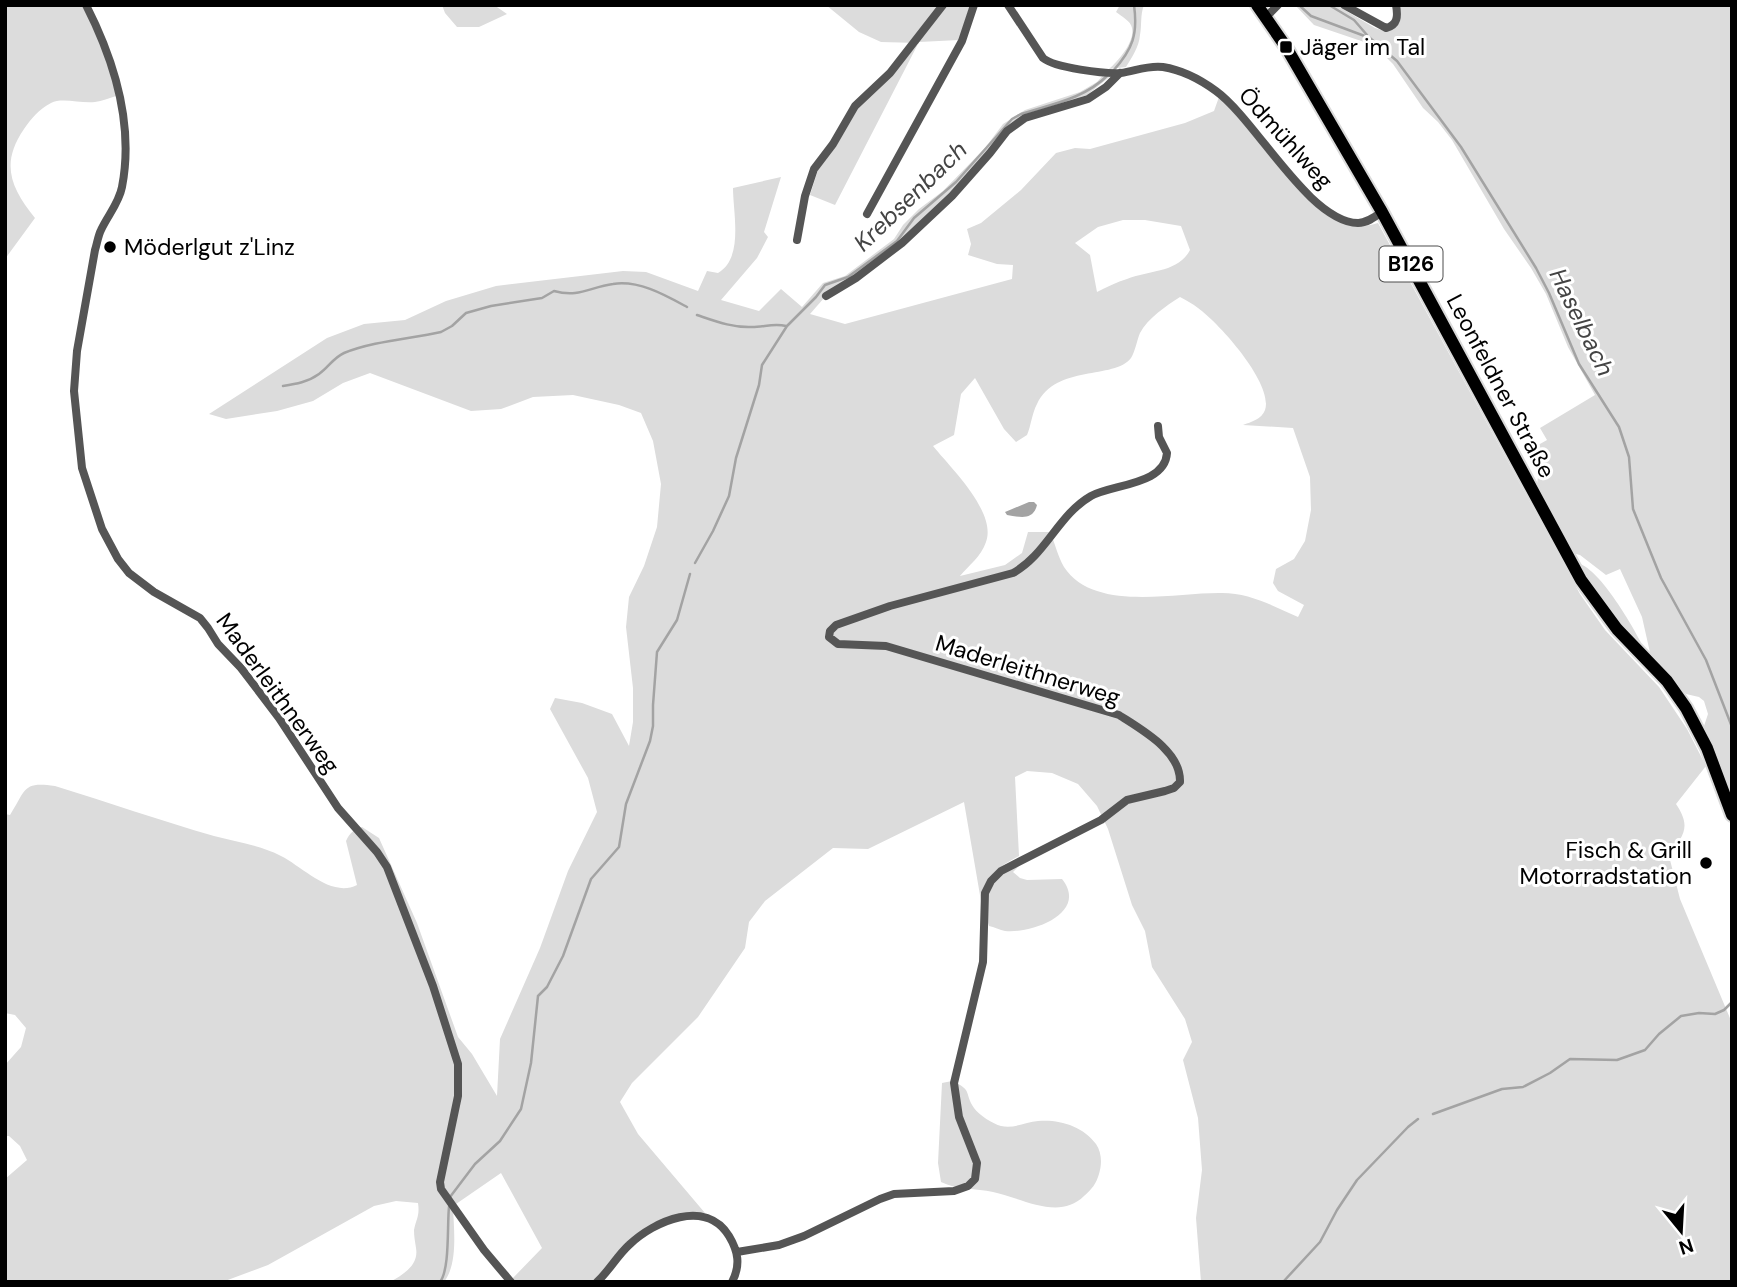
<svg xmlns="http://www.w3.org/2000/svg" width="1737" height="1287" viewBox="0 0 1737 1287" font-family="'DM Sans',sans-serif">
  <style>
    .green { fill: #dcdcdc; fill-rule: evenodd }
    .water { fill: #a3a3a3 }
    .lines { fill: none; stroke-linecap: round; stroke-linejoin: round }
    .stream { stroke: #a3a3a3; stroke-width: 2.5 }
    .primary-casing { stroke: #dbdbdb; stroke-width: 16 }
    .street { stroke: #555; stroke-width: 8 }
    .primary { stroke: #000; stroke-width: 12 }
    .poi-dot { fill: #000; stroke: #fff; stroke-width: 2.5 }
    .labels { text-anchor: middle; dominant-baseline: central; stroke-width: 6; stroke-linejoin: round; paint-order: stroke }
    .shield { fill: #fff; stroke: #4c4c4c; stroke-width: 2 }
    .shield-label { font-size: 21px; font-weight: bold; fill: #000 }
    .poi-label { font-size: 23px; fill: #000; stroke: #fff; text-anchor: start }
    .street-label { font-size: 23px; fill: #000; stroke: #fff }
    .water-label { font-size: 24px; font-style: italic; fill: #444; stroke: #fff }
  </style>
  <rect width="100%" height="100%" fill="#fff"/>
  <path class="green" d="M5,5H83L107,57L116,96C109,98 102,101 95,102C82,104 62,97 51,103C39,109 31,119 24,129C0,164 11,188 35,218L5,259Z
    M442,5H494L507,14L479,27H457L445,13Z
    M826,5H970L959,40L919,42L835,205L810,195L818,170L858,106L889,78L919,43L881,42L859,32Z
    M1120,5H1144C1140,15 1142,25 1140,35C1139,47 1132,57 1126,67L1109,69C1118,61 1135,42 1132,28C1131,21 1121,16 1116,12Z
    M1295,5H1336L1375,28L1387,32L1398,5H1732V792L1704,726L1708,714L1704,701L1699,697L1686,694L1651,657L1642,617L1620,569L1606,575L1580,555L1572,553L1537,485L1539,468L1531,449L1547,440L1540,428L1595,395L1568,347L1546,294L1531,268L1504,229L1452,140L1438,122L1423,108L1393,64L1382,53L1370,44L1314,25Z
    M1104,74L1112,75L1087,95L1022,116L1005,127L994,145L950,195L900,241L824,298L810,314L845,324L1012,279L1013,265L997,264L968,255L971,244L967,229L981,223L1021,190L1056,153L1075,148L1090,149L1185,123L1214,111L1219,97C1235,114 1252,131 1267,150C1293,183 1328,239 1378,223L1580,594L1605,630L1659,687L1687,729L1706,766L1676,804C1692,828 1683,835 1669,856L1680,899L1732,1023V1282H1201L1196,1218L1202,1170L1198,1118L1183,1060L1192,1042L1185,1019L1152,967L1145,931L1132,905L1108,829L1097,806L1078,784L1052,773L1027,771L1015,777L1019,856C995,869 988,874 981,901L964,802L868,849L833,848L765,901L749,922L745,948L698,1017L632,1083L620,1102L638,1134L705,1213L695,1212L653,1224L594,1282H515L512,1279L542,1248L501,1173L456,1204L453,1208C454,1230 458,1264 444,1282H390C404,1274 419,1265 416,1248C415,1241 414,1237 414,1230C416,1219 420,1216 418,1203L396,1201L374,1206L268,1265L225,1281L5,1282V1179L27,1160L20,1146L9,1136H5V1065L21,1047L26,1028L15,1015L5,1013V814L10,815C26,790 22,781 55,786C108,802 161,821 214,836C236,842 260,845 281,856C303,867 331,898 357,885L346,841C350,832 354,830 362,827L379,838L417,923L458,1037L472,1054L497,1096L500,1039L540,948L568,871L597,812L588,778L550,709L555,698L582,703L612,714L629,746L633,722V688L626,627L629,597L644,566L657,527L661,484L653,441L641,413L619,405L573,395L533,397L501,409L471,411L370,373L343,383L313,401L277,411L226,419L209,414L327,338L364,324L405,320L446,301L496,286L623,271L646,272L698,291L707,271L718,273C744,258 733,213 733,188L781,177L764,232L768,237L757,258L721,300L759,311L781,289L802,307L823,283L845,276L894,239L903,225L919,209L943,191L985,148L1003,124L1025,110L1080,92L1097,82ZM1123,220H1145L1181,226L1190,250C1178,273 1149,270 1127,279C1117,282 1107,287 1097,292L1090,255L1075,243L1098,227ZM1180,297C1186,300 1193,304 1198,308C1219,323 1274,384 1265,410C1262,419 1251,422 1243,425L1293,428L1310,477L1311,510L1305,541L1294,559L1276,569L1273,583L1278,591L1304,605L1298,617C1273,606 1250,593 1222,593C1176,592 1094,613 1064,567C1058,557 1055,543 1050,532H1028L1022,553L1005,565L960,576C969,565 981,557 986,542C997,512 950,467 933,446L954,435L961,394L975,378L1004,429L1016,442L1027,435C1031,426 1032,413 1037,404C1056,364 1114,380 1131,358C1135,352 1137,340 1140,333C1148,318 1166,306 1180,297Z
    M1578,563C1601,570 1634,628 1645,650C1618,625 1596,595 1578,563Z
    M1020,865L1013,872L1020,878L1027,880L1062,879C1089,913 1032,934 1005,931C1000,930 994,927 989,926C984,913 986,892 995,881C1000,873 1011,869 1020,865Z
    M952,1081C973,1090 964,1093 974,1108C979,1115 993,1124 1001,1126C1014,1129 1026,1122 1038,1121C1059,1119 1083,1126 1096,1144C1102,1153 1102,1164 1099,1174C1096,1184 1092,1189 1084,1196C1059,1221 1022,1198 993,1192C976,1188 957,1190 941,1182L938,1163L942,1083Z"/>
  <path class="water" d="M1029,502H1034L1037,505C1033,521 1020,517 1007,515L1005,512Z"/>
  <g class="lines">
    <path class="stream" d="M1299,5L1311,16L1370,38L1397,61L1461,147L1536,268L1549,293L1579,364L1619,427L1629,457L1633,509L1661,578L1706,660L1732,727
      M1329,5L1354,20L1367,35
      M1113,71C1133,49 1138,34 1134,5
      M697,315C715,321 733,328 752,327C764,327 774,323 786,326
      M283,386C296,384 308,382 319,374C328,368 333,358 344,353C374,341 409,339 441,332L452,326L466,313L491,306L542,298L554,291C579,298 590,287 613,284C639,280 665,295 687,307
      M695,563L713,531L729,496L736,458L759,385L762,365L787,326L816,297L825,285L848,277L897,241L914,218L956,182L1012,119L1021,114C1052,104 1084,99 1108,75
      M1433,1114L1502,1089L1523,1087L1550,1073L1570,1059L1617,1060L1645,1050L1659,1034L1681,1016L1699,1013L1715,1014L1724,1010L1732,1002
      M450,1197L475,1164L500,1141L521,1109L531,1063L538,996L547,987L563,956L591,879L619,847L626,804L650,741L653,726V705L657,652L677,620L690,574
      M440,1282C450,1269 447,1226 449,1207
      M1283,1282L1320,1242L1337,1210L1357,1180L1408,1127L1418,1119"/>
    <g class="primary-casing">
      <path id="primary" d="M1257,5L1286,47L1382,212L1581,580L1617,629L1667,681L1686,708L1707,748L1732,815"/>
    </g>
    <path class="street" d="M86,5C114,60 134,125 122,187C119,203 108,215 101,230C98,236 97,244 95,250L77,351L74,391L82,468L102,529L118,559L129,573L154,592L200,618L208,628L218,644L241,668L279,718L338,808L377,852L387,867L433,986L458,1064V1096L440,1182L441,1189L484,1250L511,1282
      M1008,5L1043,58C1055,68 1105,74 1121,73C1135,71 1148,65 1163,67C1182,70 1201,80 1216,91C1256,120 1309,222 1358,223C1367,223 1375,217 1382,212
      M1344,5L1386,28C1398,25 1398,16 1396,5
      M1266,17L1278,5
      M867,214L962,41L974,5
      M797,240L805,196L814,169L833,144L855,106L890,73L943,5
      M826,296L856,278L902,243L952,196L990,153L1007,131L1025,118L1088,99L1106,87L1120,73
      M737,1252L779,1245L804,1236L880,1199L894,1194L954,1191L968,1186L975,1179L977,1163L959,1117L954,1083L983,962L985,893L991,881L1001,871L1101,820L1127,800L1165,791L1174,788L1180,782C1181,751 1142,730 1119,715L886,646L838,644L829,637L830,631L836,625L890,606L1013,573C1046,555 1058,515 1091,496C1113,484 1165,485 1167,453L1159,437L1158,426
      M597,1282C609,1271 617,1256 629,1245C654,1221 706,1198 729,1236C738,1251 741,1265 732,1282"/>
    <use href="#primary" class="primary"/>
  </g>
  <g class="poi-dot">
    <rect x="1279" y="40" width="14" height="14" rx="3.5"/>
    <circle cx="110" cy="247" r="7"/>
    <circle cx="1706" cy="863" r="7"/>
  </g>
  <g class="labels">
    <rect class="shield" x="1379.5" y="246.5" width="63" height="35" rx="5"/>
    <g class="shield-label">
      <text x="1411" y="264">B126</text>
    </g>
    <g class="poi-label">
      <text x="1300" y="47">Jäger im Tal</text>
      <text x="124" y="247">Möderlgut z'Linz</text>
      <text x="1692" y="850" text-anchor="end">Fisch &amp; Grill<tspan x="1692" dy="26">Motorradstation</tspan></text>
    </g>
    <g class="street-label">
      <text transform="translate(1286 138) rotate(48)">Ödmühlweg</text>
      <text transform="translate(1501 386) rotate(62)">Leonfeldner Straße</text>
      <text transform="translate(1028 670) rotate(17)">Maderleithnerweg</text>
      <text transform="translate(278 693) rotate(54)">Maderleithnerweg</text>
    </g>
    <g class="water-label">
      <text transform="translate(910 196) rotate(-44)">Krebsenbach</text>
      <text transform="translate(1582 322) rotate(64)">Haselbach</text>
    </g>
  </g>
  <rect width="1737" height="1287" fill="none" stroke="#000000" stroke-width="14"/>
  <g transform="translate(1681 1231) rotate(162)" stroke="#ffffff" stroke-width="5" paint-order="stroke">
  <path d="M0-5L12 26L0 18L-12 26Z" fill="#000000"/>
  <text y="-10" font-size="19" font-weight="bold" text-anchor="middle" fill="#000000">N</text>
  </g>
</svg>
